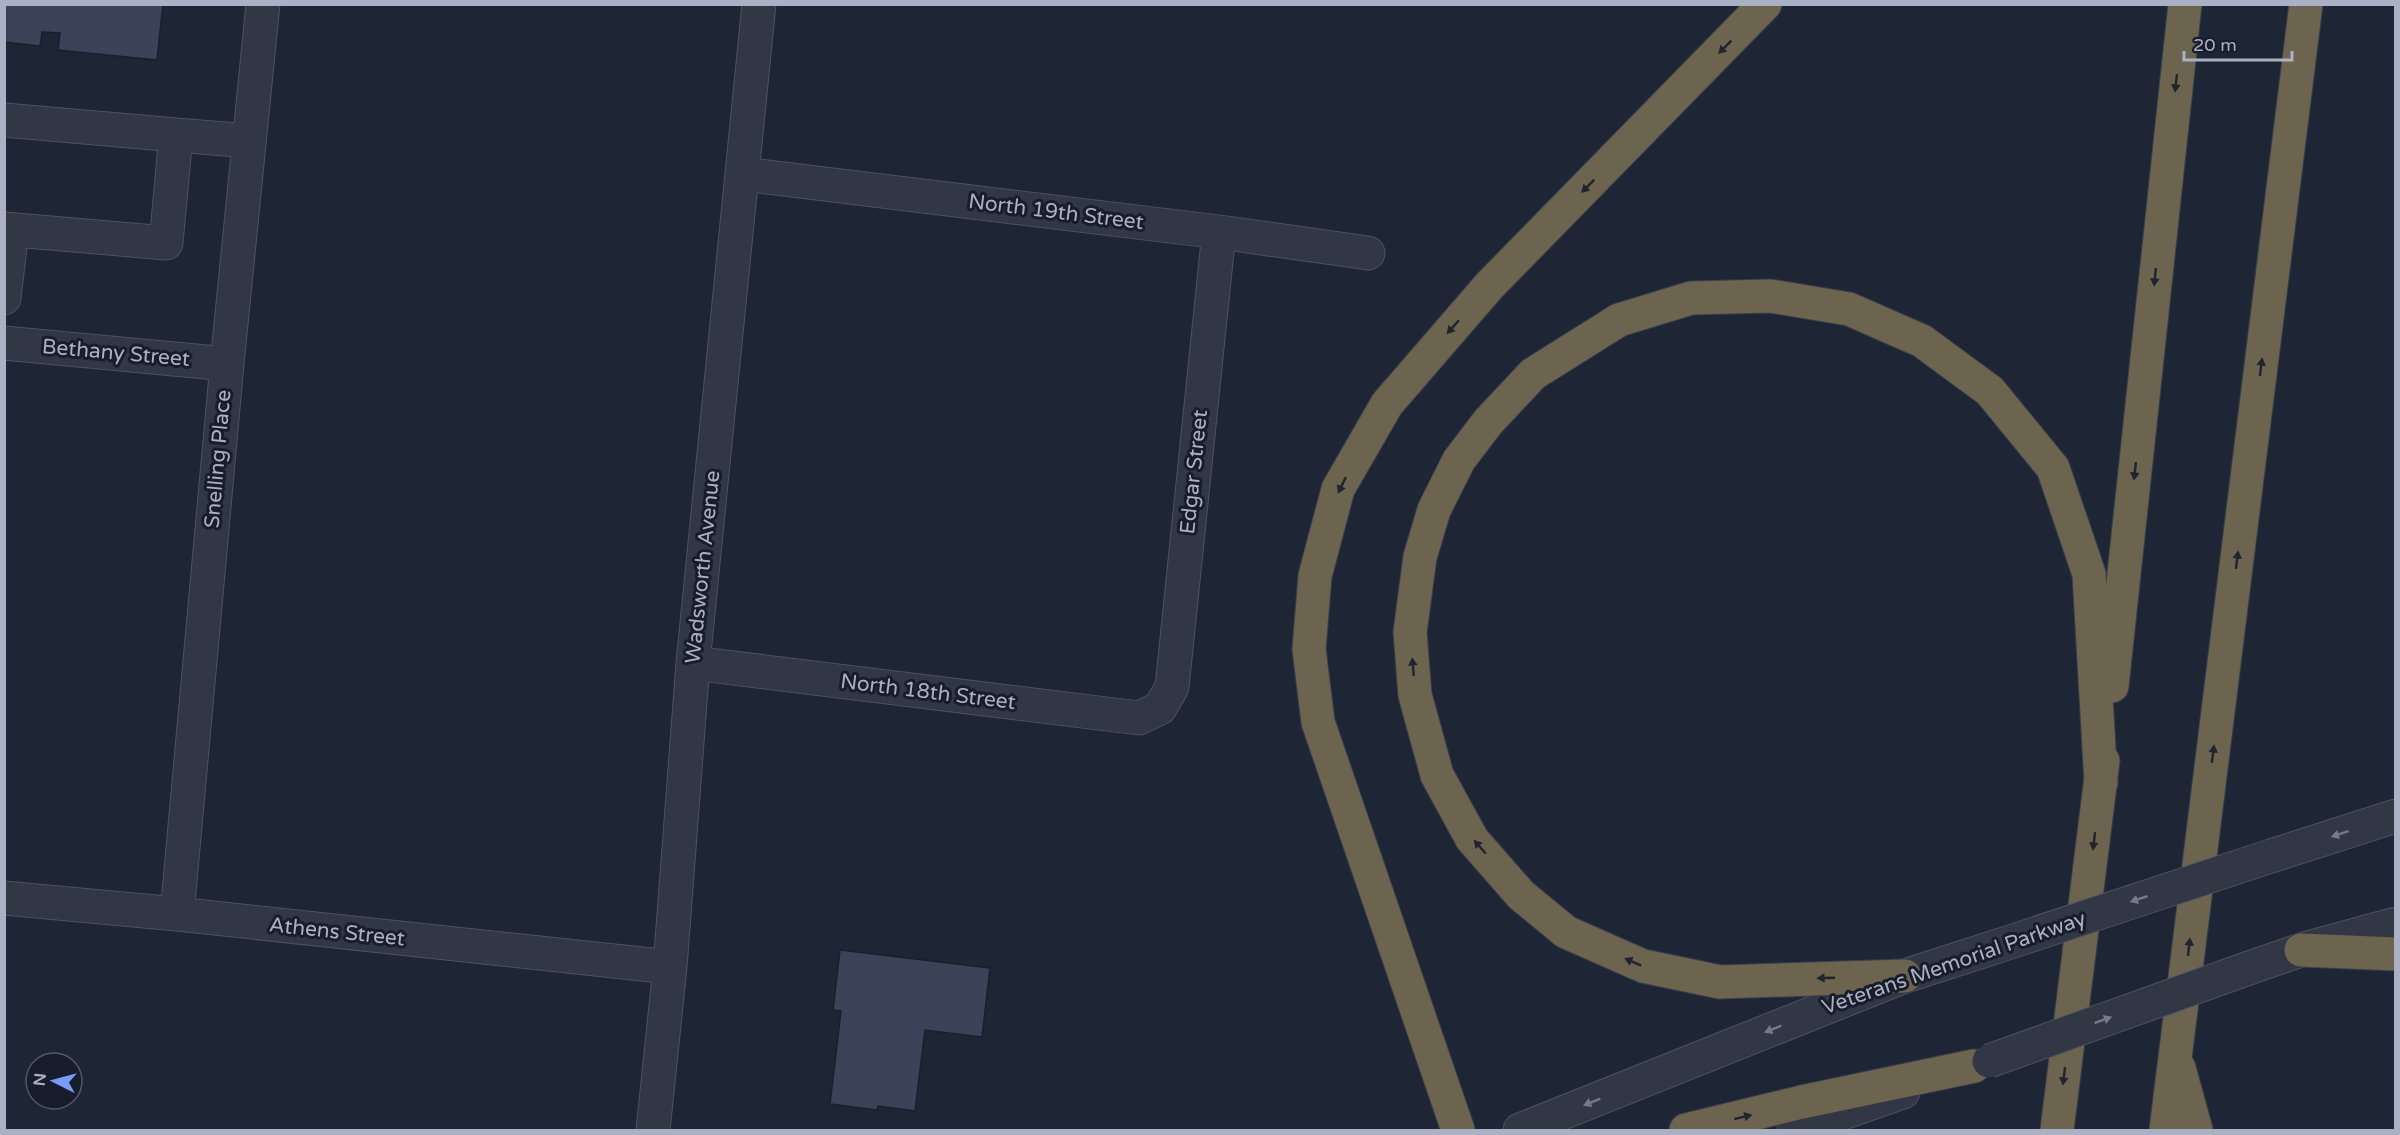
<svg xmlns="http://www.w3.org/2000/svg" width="2400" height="1135" viewBox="0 0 2400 1135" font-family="'Varela Round',sans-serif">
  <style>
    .building { fill: #3a4357; stroke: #191f2c; stroke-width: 1.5 }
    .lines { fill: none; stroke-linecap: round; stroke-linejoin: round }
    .minor-casing { stroke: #4c5261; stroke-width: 35 }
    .highway-casing { stroke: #393f4d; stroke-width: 35 }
    .minor { stroke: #323746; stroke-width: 33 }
    .highway { stroke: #6c644e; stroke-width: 33 }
    .minor-bridge-casing { stroke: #4c5261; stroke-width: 35; stroke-linecap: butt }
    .minor-bridge { stroke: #323746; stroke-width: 33 }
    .oneway { fill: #20242e }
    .oneway2 { fill: #757a8b }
    .labels { text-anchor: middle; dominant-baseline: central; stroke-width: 6; stroke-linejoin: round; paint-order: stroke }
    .street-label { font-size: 21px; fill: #abb1c4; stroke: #171d2a }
  </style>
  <rect width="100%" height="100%" fill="#1e2535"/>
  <path class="building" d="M4,4H163L157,60L58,50L60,33L42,32L40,46L4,42Z
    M840,950L990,968L982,1037L925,1030L915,1111L878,1106L877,1110L830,1104L841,1011L833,1010Z"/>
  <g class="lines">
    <g class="minor-casing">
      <path id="minor" d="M4,120L176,135L166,243L4,229
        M176,135L249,141
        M743,174L1219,232L1368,253
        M4,298L12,230
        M4,343L227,364
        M693,663L1139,718L1160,708L1172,687L1219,232
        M2274,855L2396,816
        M4,898L177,914L670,967
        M177,914L227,364L263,4
        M2249,968L2301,950L2396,924
        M653,1130L670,967L693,663L759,4
        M1520,1130L1905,976L1998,946
        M1794,1130L1903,1092"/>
    </g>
    <g class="highway-casing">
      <path id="highway" d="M2112,686L2185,4
        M2301,950L2396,954
        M1905,976L1720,982L1643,966L1566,932L1521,895L1472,839L1437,775L1415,695L1410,632L1420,557L1434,510L1459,460L1488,422L1533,374L1619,320L1691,298L1770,296L1849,309L1922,341L1990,391L2053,468L2089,574L2101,783
        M2179,1068L2196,1130
        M1458,1130L1318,722L1309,649L1315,576L1338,489L1387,404L1489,286L1765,4
        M1686,1130L1802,1102L1974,1066
        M2057,1130L2103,761
        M2166,1130L2306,4"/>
    </g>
    <use href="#minor" class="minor"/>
    <use href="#highway" class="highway"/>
    <g class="minor-bridge-casing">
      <path id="minor-bridge" d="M1998,946L2274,855
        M1989,1061L2249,968"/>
    </g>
    <use href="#minor-bridge" class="minor-bridge"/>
  </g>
  <defs><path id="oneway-solid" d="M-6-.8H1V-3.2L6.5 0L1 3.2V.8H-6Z" transform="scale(1.5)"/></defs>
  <g class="oneway">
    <use href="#oneway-solid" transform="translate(1725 47) rotate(135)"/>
    <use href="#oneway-solid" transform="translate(2176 83) rotate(96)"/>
    <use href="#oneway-solid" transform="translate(1588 186) rotate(135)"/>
    <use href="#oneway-solid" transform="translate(2155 277) rotate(96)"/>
    <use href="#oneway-solid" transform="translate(1453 327) rotate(131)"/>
    <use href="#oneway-solid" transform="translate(2261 367) rotate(-83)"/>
    <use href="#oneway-solid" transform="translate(2135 471) rotate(96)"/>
    <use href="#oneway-solid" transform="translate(1342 485) rotate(116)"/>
    <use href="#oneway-solid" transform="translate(2237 560) rotate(-83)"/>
    <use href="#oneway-solid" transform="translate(1413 667) rotate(-95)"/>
    <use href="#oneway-solid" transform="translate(2213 754) rotate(-83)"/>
    <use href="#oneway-solid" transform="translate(2094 841) rotate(97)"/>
    <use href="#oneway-solid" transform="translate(1480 847) rotate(-131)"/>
    <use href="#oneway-solid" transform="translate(2189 947) rotate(-83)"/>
    <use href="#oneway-solid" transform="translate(1633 962) rotate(-156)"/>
    <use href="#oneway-solid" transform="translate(1826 978) rotate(178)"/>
    <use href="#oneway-solid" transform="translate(2064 1076) rotate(97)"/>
    <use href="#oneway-solid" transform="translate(1743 1117) rotate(-14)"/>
  </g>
  <g class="oneway2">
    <use href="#oneway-solid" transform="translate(2340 834) rotate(162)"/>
    <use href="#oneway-solid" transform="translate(2139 899) rotate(162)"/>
    <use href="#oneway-solid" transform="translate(2103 1020) rotate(-20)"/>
    <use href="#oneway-solid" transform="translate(1773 1029) rotate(158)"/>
    <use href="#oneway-solid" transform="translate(1592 1102) rotate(158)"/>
  </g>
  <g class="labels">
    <g class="street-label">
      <text transform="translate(1056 212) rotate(7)">North 19th Street</text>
      <text transform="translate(116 353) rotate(5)">Bethany Street</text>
      <text transform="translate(218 459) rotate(-85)">Snelling Place</text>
      <text transform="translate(1194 472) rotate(-84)">Edgar Street</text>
      <text transform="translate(703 567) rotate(-84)">Wadsworth Avenue</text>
      <text transform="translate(928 692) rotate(7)">North 18th Street</text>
      <text transform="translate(337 932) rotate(6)">Athens Street</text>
      <text transform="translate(1954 963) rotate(-19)">Veterans Memorial Parkway</text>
    </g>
  </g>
  <rect width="2400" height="1135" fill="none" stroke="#abb1c4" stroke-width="12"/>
  <g transform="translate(54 1081) rotate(276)"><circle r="28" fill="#171d2a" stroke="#525868" stroke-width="1.5"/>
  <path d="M0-4.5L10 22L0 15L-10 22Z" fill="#7a9bfa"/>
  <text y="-9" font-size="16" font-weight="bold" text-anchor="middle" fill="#abb1c4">N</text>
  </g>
  <path d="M2184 51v9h108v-9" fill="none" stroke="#abb1c4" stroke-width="3"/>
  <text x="2193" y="51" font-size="18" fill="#abb1c4" stroke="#171d2a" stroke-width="4.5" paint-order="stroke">20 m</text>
</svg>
